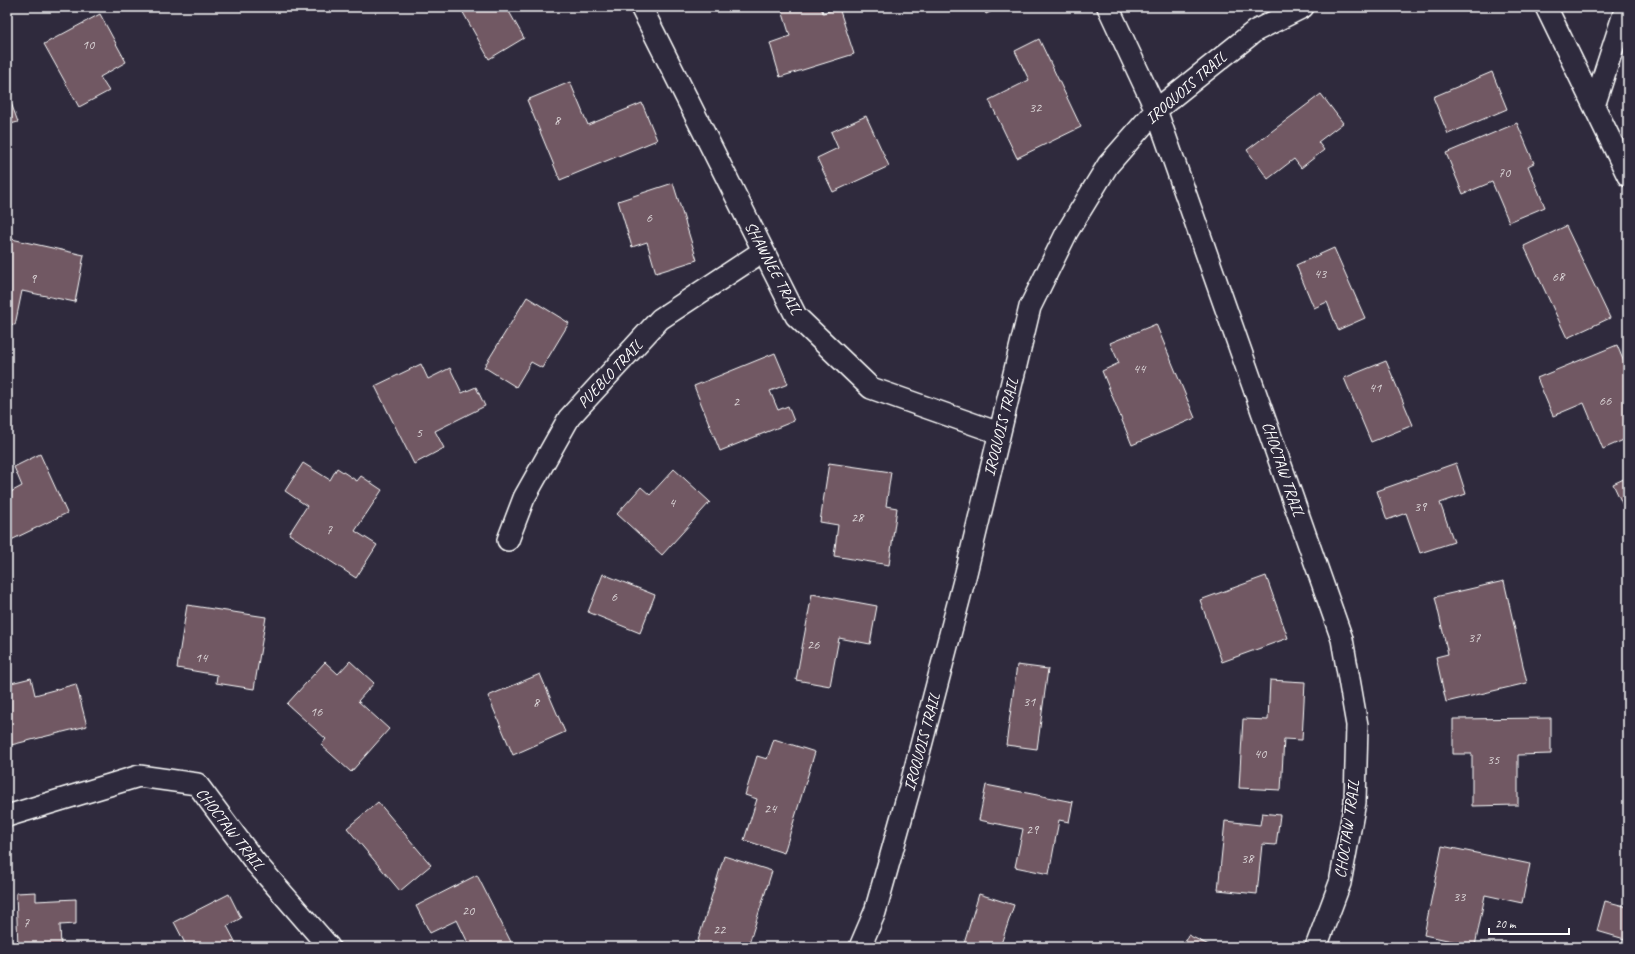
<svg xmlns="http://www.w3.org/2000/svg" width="1635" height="954" viewBox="0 0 1635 954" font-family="Caveat,sans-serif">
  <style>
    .building { fill: #715964; stroke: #fff }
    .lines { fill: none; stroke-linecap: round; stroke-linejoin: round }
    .minor-casing { stroke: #fff; stroke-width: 24 }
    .minor { stroke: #2f2a3d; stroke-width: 21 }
    .labels { text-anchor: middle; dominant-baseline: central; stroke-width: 3; stroke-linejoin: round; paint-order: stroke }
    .number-label { font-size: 14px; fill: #dcd6d8 }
    .street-label { font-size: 16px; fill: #fff; stroke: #2f2a3d }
  </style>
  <rect width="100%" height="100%" fill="#2f2a3d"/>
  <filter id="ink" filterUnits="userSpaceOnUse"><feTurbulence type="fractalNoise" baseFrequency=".025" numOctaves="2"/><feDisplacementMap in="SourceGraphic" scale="8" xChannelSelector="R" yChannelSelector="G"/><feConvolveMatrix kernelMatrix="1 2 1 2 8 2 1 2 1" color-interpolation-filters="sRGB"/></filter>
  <g filter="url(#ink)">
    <path class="building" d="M460,7H509L507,8L524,38L489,59Z
      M781,7H821L823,13L839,8L854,54L780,77L770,43L790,36Z
      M983,7H1001L986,14Z
      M100,14L126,62L100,77L109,91L79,107L44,44Z
      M1039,39L1081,127L1017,158L989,100L1029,80L1015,51Z
      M1492,72L1507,109L1448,134L1433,97Z
      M570,82L588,125L642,103L657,140L560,180L527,100Z
      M7,92L18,122L7,125Z
      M1321,94L1343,123L1318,142L1324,150L1301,168L1294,159L1268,179L1247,150Z
      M866,116L889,166L833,192L817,158L838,148L831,132Z
      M1517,123L1534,163L1528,166L1545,207L1509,222L1492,182L1463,194L1446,153Z
      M673,183L697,260L656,273L647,242L632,247L618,201Z
      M1566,226L1610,318L1567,338L1524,246Z
      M7,238L84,255L75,302L22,291L15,325L7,323Z
      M1334,248L1365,318L1338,330L1327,302L1314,308L1296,265Z
      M527,297L569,323L542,368L531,362L516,387L484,367Z
      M1156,324L1195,418L1132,445L1102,371L1119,363L1110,343Z
      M1617,345L1628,372V383L1624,385L1628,394V438L1603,449L1584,403L1553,416L1537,378Z
      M775,353L788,384L770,391L778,410L788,406L794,421L720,451L694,386Z
      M1386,361L1413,425L1371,442L1344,378Z
      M421,364L428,379L450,368L462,393L476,387L485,406L435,431L444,448L414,464L375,386Z
      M40,454L67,513L7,542V494L22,486L14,467Z
      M303,463L330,480L337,468L357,481L361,476L382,490L355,531L377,545L356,578L289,534L307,506L285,491Z
      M829,463L891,472L886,506L897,508L889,565L834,556L838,525L820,522Z
      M1456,463L1466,494L1440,503L1454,542L1420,553L1406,513L1387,520L1377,491Z
      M674,469L710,502L662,555L617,514L641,487L650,495Z
      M1628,477V516L1613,484Z
      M603,574L655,595L640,633L588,612Z
      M1266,576L1288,638L1222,662L1200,600Z
      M1504,581L1527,683L1446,702L1436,657L1448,654L1435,597Z
      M812,594L877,606L870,644L839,638L830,686L796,680Z
      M187,605L266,617L254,689L216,683L217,675L177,668Z
      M350,661L374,683L358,701L389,729L351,772L321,745L326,739L287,704L325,662L338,674Z
      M1017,665L1048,669L1037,749L1006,745Z
      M540,674L565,732L513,755L488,696Z
      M31,678L35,695L76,684L87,726L7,746V684Z
      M1270,680L1305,682L1302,740L1284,739L1281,790L1239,788L1243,719L1268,720Z
      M1551,718V754L1518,755V805L1472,806V754H1453V719Z
      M774,739L815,752L784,853L744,840L757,799L745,795L757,756L767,759Z
      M986,785L1073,802L1069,822L1059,820L1049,874L1015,867L1023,829L979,820Z
      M378,802L431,865L400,891L347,828Z
      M1262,813L1280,815L1276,845L1262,844L1257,894L1218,890L1225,821L1260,825Z
      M1442,846L1530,864L1522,903L1485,895L1475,946L1424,935Z
      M724,856L772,871L748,947H696Z
      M477,875L511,942L502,947H470L457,920L430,933L416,906Z
      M36,892V901L76,899V924L60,925L61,947H18L16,893Z
      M229,894L241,918L227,926L238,947H187L174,922Z
      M979,894L1014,905L1000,947H963Z
      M1605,901L1628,907V940L1597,931Z
      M1188,935L1213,947H1182Z"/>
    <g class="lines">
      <g class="minor-casing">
        <path id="minor" d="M641,7L796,316L871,388L999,433
          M1108,7L1156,110L1342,639L1357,725L1355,802L1340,883L1316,947
          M1546,7L1628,176
          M1594,106L1626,7
          M508,540L524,498L569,418L660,319L763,251
          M7,816L139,776L197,784L255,862L329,947
          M860,947L875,912L912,780L966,573L1030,307L1067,232L1108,165L1156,110L1255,31L1303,7"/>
      </g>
      <use href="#minor" class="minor"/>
    </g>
  </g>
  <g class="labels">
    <g class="number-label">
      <text x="88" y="44">10</text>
      <text x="1035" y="107">32</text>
      <text x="557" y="120">8</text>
      <text x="1504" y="172">70</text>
      <text x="649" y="217">6</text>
      <text x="1320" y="273">43</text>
      <text x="1558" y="276">68</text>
      <text x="33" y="278">9</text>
      <text x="1139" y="368">44</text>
      <text x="1375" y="387">41</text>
      <text x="1605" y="400">66</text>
      <text x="736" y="401">2</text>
      <text x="419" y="432">5</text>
      <text x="672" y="502">4</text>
      <text x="1420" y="506">39</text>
      <text x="857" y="517">28</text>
      <text x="329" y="529">7</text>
      <text x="614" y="596">6</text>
      <text x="1474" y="637">37</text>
      <text x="813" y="644">26</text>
      <text x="201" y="657">14</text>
      <text x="1029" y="701">31</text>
      <text x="536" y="702">8</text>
      <text x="316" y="711">16</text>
      <text x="1260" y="753">40</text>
      <text x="1493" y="759">35</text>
      <text x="770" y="808">24</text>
      <text x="1032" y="829">29</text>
      <text x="1247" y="858">38</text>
      <text x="1459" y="896">33</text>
      <text x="468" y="910">20</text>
      <text x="26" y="922">7</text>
      <text x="719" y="929">22</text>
    </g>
    <g class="street-label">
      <text transform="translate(1186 88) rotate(-41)">IROQUOIS TRAIL</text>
      <text transform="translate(773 268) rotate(62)">SHAWNEE TRAIL</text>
      <text transform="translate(610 374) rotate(-47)">PUEBLO TRAIL</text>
      <text transform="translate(1001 427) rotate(-76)">IROQUOIS TRAIL</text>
      <text transform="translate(1283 469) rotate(71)">CHOCTAW TRAIL</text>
      <text transform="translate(922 742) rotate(-75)">IROQUOIS TRAIL</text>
      <text transform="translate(230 829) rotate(52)">CHOCTAW TRAIL</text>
      <text transform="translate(1347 829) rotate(-82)">CHOCTAW TRAIL</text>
    </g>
  </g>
  <rect width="1635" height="954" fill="none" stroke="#2f2a3d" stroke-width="24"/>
  <rect x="12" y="12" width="1611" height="930" fill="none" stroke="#fff" stroke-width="1.5" filter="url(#ink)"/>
  <path d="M1489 928v6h80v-6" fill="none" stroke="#ffffff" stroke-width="2"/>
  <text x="1495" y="928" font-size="12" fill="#ffffff" stroke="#2f2a3d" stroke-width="3" paint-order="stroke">20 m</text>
</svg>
